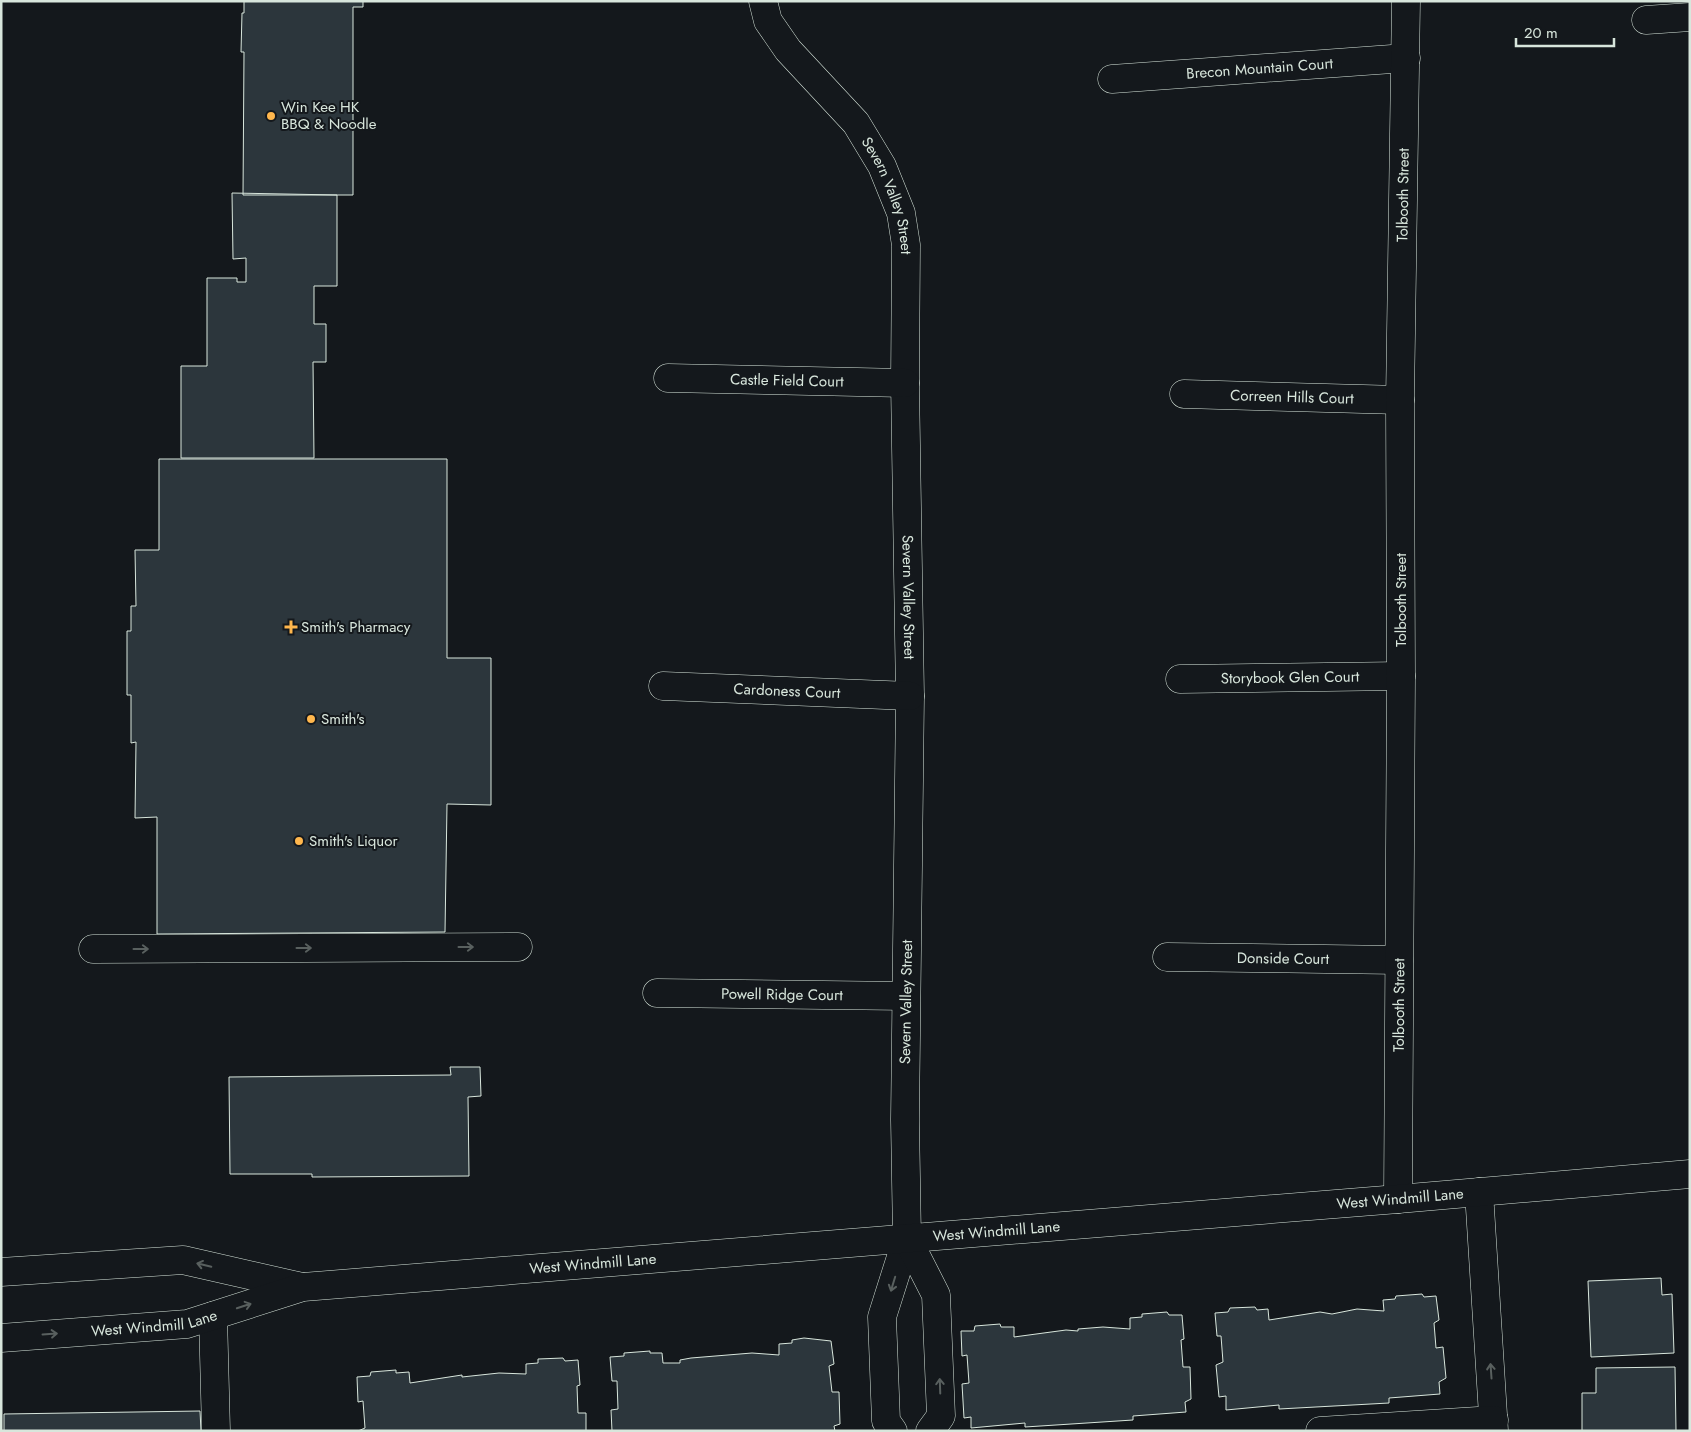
<svg xmlns="http://www.w3.org/2000/svg" width="1691" height="1432" viewBox="0 0 1691 1432" font-family="Jost,sans-serif">
  <style>
    .building { fill: #2c363c; stroke: #d8e6dc }
    .lines { fill: none; stroke-linecap: round; stroke-linejoin: round }
    .minor-casing { stroke: #d8e6dc; stroke-width: 29 }
    .major-casing { stroke: #d8e6dc; stroke-width: 29 }
    .minor { stroke: #14181c; stroke-width: 28 }
    .major { stroke: #14181c; stroke-width: 28 }
    .oneway { stroke: #59605f }
    .poi-dot { fill: #ffb74d; stroke: #14181c; stroke-width: 2 }
    .labels { text-anchor: middle; dominant-baseline: central; stroke-width: 4; stroke-linejoin: round; paint-order: stroke }
    .street-label { font-size: 15px; fill: #d8e6dc; stroke: #14181c }
    .poi-label { font-size: 15px; fill: #d8e6dc; stroke: #14181c; text-anchor: start }
  </style>
  <rect width="100%" height="100%" fill="#14181c"/>
  <path class="building" d="M244,1H363V7H353V195H243L244,52H241L242,13H244Z
    M232,193L337,195V286H314V324H326V362H313L314,458H181V366H207V278H237V282H246V258L233,259Z
    M159,459H447V658H491V805L447,804L445,932L157,934V817L135,818L136,742L131,743V695H127V631H131V606H136L135,550H159Z
    M450,1067H480L481,1096L468,1097L469,1176L312,1177V1174H230L229,1077L451,1075Z
    M1661,1278L1662,1295L1672,1294L1674,1353L1591,1357L1588,1281Z
    M1422,1294L1424,1297L1436,1296L1439,1320L1434,1323L1436,1348L1443,1347L1446,1378L1439,1382L1440,1394L1389,1398V1403L1279,1409V1405L1226,1410V1396L1219,1397L1216,1365L1223,1362L1221,1336H1217L1215,1313L1228,1312L1230,1308L1255,1307L1257,1310L1268,1309L1269,1320L1320,1312L1332,1314L1357,1309L1384,1311L1383,1300L1395,1299L1396,1296Z
    M1167,1312L1169,1315H1182L1184,1339L1181,1340L1183,1367H1190L1191,1399L1185,1402L1186,1412L1133,1416V1420L1025,1427V1423L971,1428V1417L964,1418L962,1384L969,1383L967,1355L962,1356L961,1331H974L975,1326L1000,1324L1001,1327H1014V1337L1066,1330L1078,1331V1329L1103,1327L1130,1329V1318L1142,1317V1314Z
    M804,1338L831,1341L834,1364L829,1366L832,1392H839L840,1424L834,1426L835,1431H612L611,1410L618,1409L617,1381H612L610,1357L624,1356V1353L650,1351V1353H662L663,1363H680V1360L691,1358L752,1353L779,1355V1344L792,1343V1340Z
    M563,1358L565,1361L578,1360L580,1385L577,1386L578,1413H586V1431H358L365,1428L363,1401L358,1402L357,1377L370,1376L371,1372L396,1370V1373L409,1372L410,1383L462,1375V1377L499,1373L526,1374V1364L538,1363V1359Z
    M1675,1367L1676,1431H1582V1393H1596V1368Z
    M200,1411L201,1431H4V1414Z"/>
  <g class="lines">
    <g class="minor-casing">
      <g id="minor">
        <path id="s1" d="M763,1L768,21L788,50L856,123L882,166L901,213L906,245L905,383L910,696L905,1120L907,1238L882,1317L886,1421L893,1431"/>
        <path d="M1646,20L1690,17"/>
        <path id="s2" d="M1112,79L1406,58"/>
        <path id="s3" d="M668,378L905,383"/>
        <path id="s4" d="M1184,394L1400,400"/>
        <path id="s5" d="M1180,679L1401,676"/>
        <path id="s6" d="M663,686L910,696"/>
        <path d="M93,949L518,947"/>
        <path id="s7" d="M1167,957L1399,960"/>
        <path id="s8" d="M657,993L906,996"/>
        <path d="M1479,1192L1494,1431"/>
        <path id="s9" d="M1398,1199L1401,676L1400,400L1406,1"/>
        <path d="M907,1238L936,1295L941,1416L930,1431"/>
        <path d="M213,1316L216,1431"/>
        <path d="M1320,1431L1494,1420"/>
      </g>
    </g>
    <g class="major-casing">
      <g id="major">
        <path d="M1,1272L183,1260L302,1287"/>
        <path id="s10" d="M1,1338L187,1324L303,1287L1398,1199L1690,1174"/>
      </g>
    </g>
    <use href="#minor" class="minor"/>
    <use href="#major" class="major"/>
  </g>
  <defs><path id="oneway-shaft" d="M-6 0H5M1.5-3L5.5 0L1.5 3" fill="none" stroke-width="1.6" stroke-linecap="round" stroke-linejoin="round" transform="scale(1.25)"/></defs>
  <g class="oneway">
    <use href="#oneway-shaft" transform="translate(466 947)"/>
    <use href="#oneway-shaft" transform="translate(304 948)"/>
    <use href="#oneway-shaft" transform="translate(141 949)"/>
    <use href="#oneway-shaft" transform="translate(204 1265) rotate(-167)"/>
    <use href="#oneway-shaft" transform="translate(893 1284) rotate(107)"/>
    <use href="#oneway-shaft" transform="translate(244 1306) rotate(-18)"/>
    <use href="#oneway-shaft" transform="translate(50 1334) rotate(-4)"/>
    <use href="#oneway-shaft" transform="translate(1491 1371) rotate(-94)"/>
    <use href="#oneway-shaft" transform="translate(940 1386) rotate(-92)"/>
  </g>
  <g class="poi-dot">
    <circle cx="271" cy="116" r="5"/>
    <path d="M288.5 619.5h5v5h5v5h-5v5h-5v-5h-5v-5h5z"/>
    <circle cx="311" cy="719" r="5"/>
    <circle cx="299" cy="841" r="5"/>
  </g>
  <g class="labels">
    <g class="street-label">
      <text stroke="none"><textPath href="#s2" startOffset="148">Brecon Mountain Court</textPath></text>
      <text stroke="none"><textPath href="#s9" startOffset="1004">Tolbooth Street</textPath></text>
      <text stroke="none"><textPath href="#s1" startOffset="236">Severn Valley Street</textPath></text>
      <text stroke="none"><textPath href="#s3" startOffset="119">Castle Field Court</textPath></text>
      <text stroke="none"><textPath href="#s4" startOffset="108">Correen Hills Court</textPath></text>
      <text stroke="none"><textPath href="#s1" startOffset="641">Severn Valley Street</textPath></text>
      <text transform="translate(1401 600) rotate(-90)">Tolbooth Street</text>
      <text stroke="none"><textPath href="#s5" startOffset="110">Storybook Glen Court</textPath></text>
      <text stroke="none"><textPath href="#s6" startOffset="124">Cardoness Court</textPath></text>
      <text stroke="none"><textPath href="#s7" startOffset="116">Donside Court</textPath></text>
      <text stroke="none"><textPath href="#s8" startOffset="125">Powell Ridge Court</textPath></text>
      <text transform="translate(906 1002) rotate(-89)">Severn Valley Street</text>
      <text stroke="none"><textPath href="#s9" startOffset="194">Tolbooth Street</textPath></text>
      <text stroke="none"><textPath href="#s10" startOffset="1409">West Windmill Lane</textPath></text>
      <text stroke="none"><textPath href="#s10" startOffset="1004">West Windmill Lane</textPath></text>
      <text stroke="none"><textPath href="#s10" startOffset="599">West Windmill Lane</textPath></text>
      <text stroke="none"><textPath href="#s10" startOffset="154">West Windmill Lane</textPath></text>
    </g>
    <g class="poi-label">
      <text x="281" y="107">Win Kee HK<tspan x="281" dy="17">BBQ &amp; Noodle</tspan></text>
      <text x="301" y="627">Smith's Pharmacy</text>
      <text x="321" y="719">Smith's</text>
      <text x="309" y="841">Smith's Liquor</text>
    </g>
  </g>
  <rect width="1691" height="1432" fill="none" stroke="#d8e6dc" stroke-width="5"/>
  <path d="M1516 38v8h98v-8" fill="none" stroke="#d8e6dc" stroke-width="2.5"/>
  <text x="1524" y="38" font-size="15" fill="#d8e6dc" stroke="#14181c" stroke-width="4" paint-order="stroke">20 m</text>
</svg>
